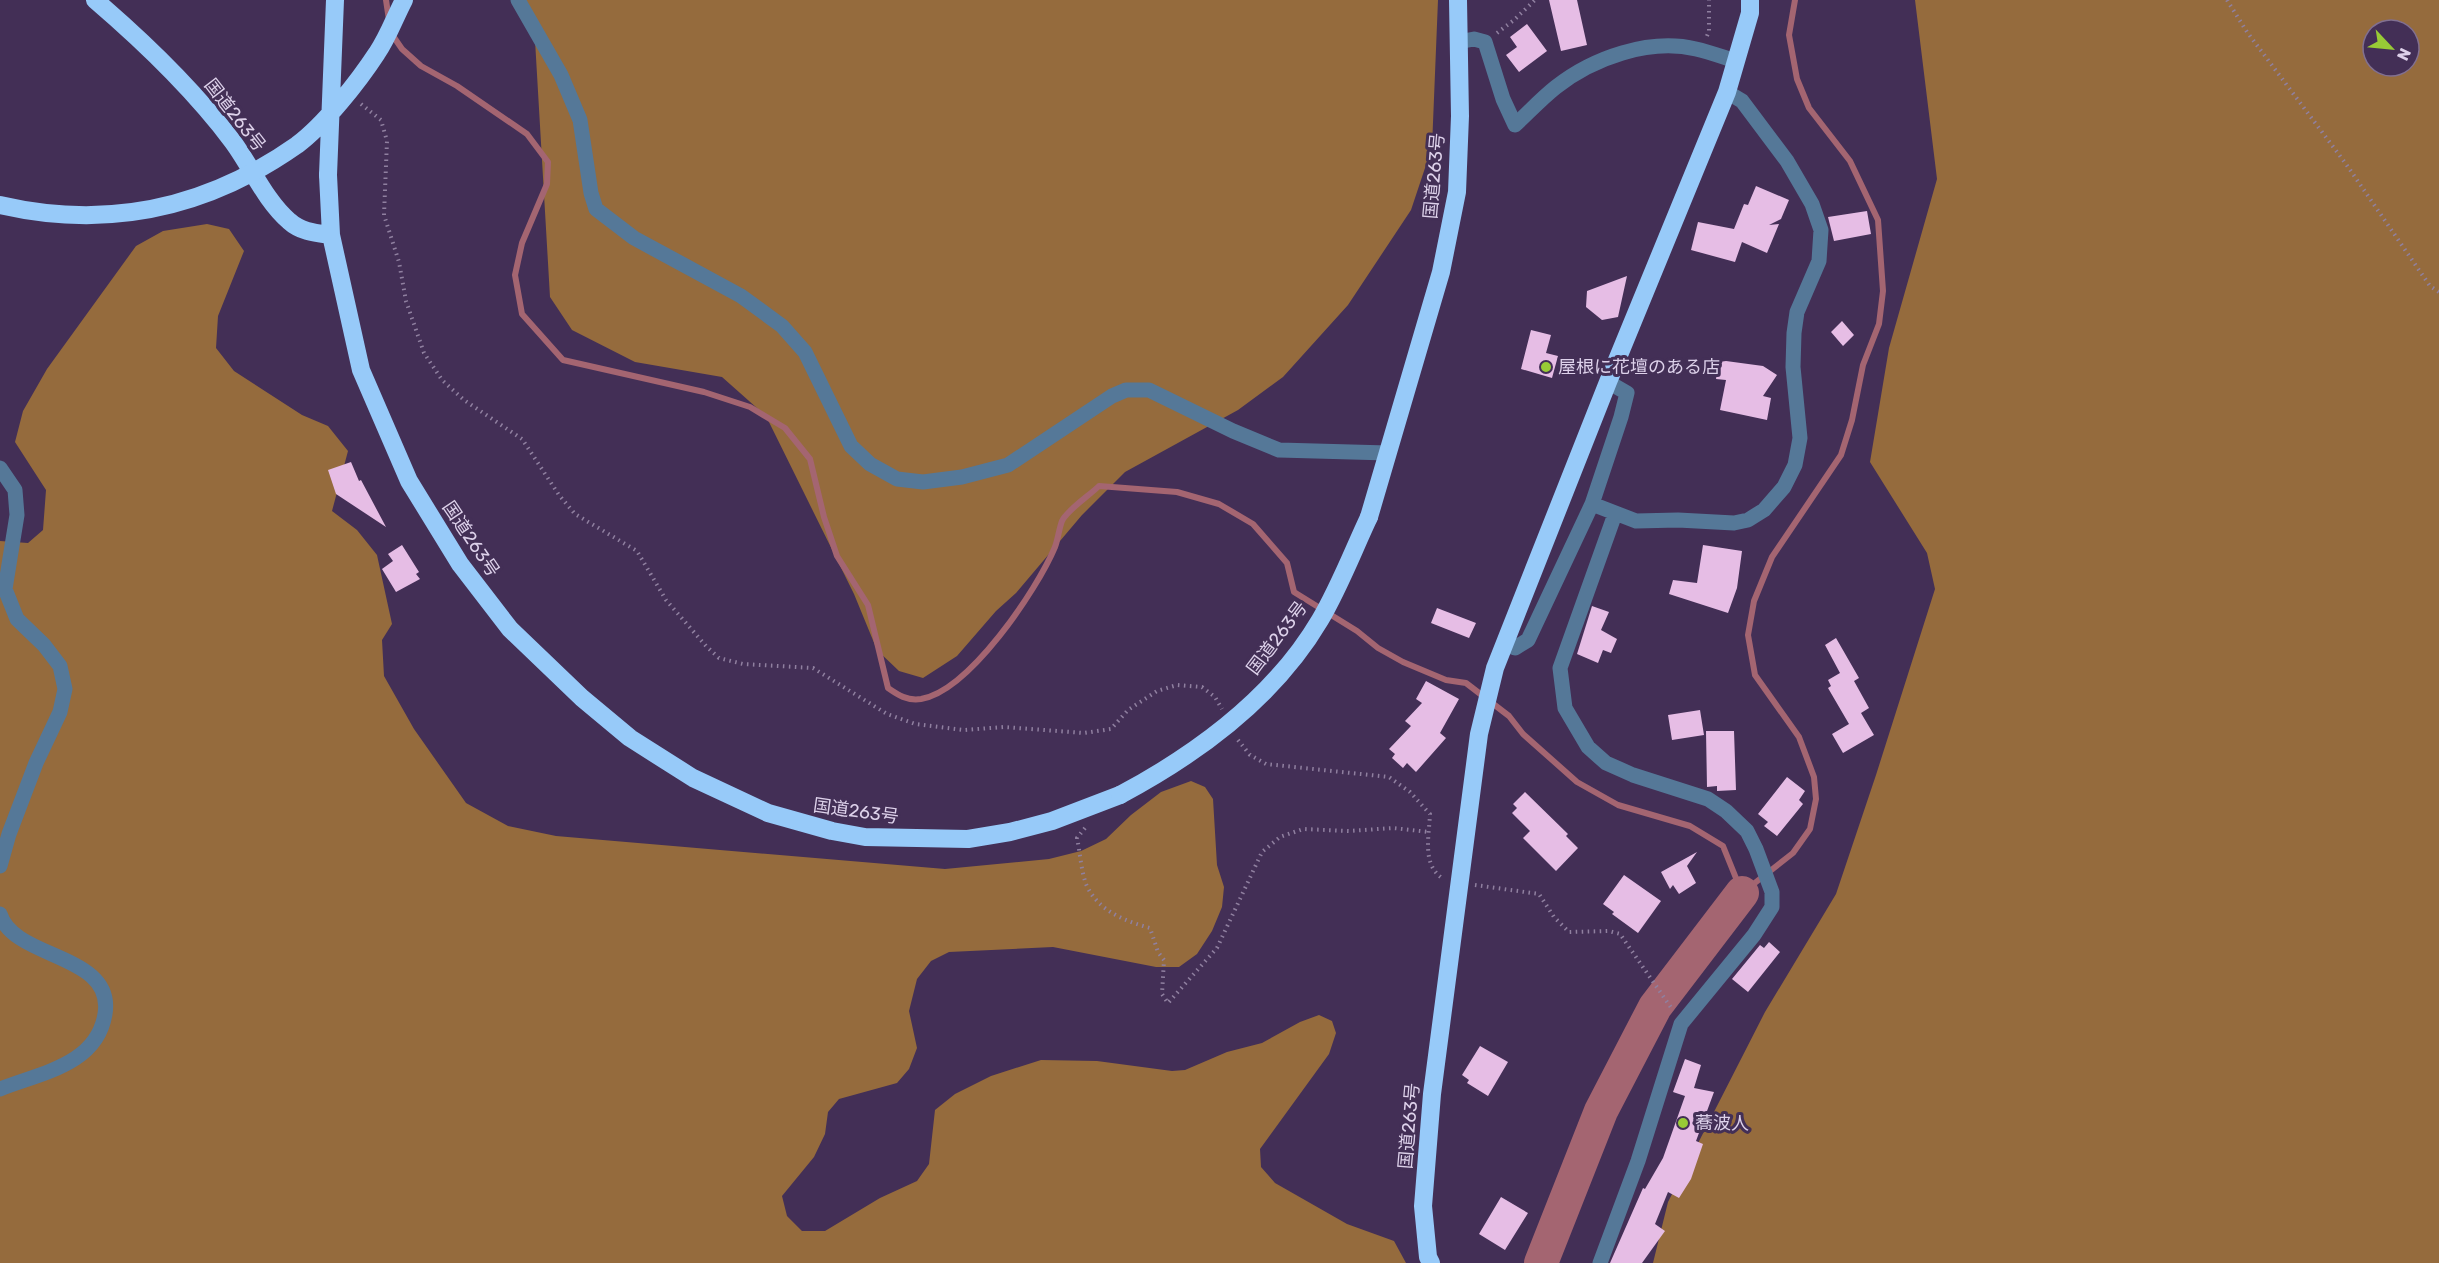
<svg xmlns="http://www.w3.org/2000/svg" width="2439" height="1263" viewBox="0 0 2439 1263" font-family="Rubik,'Noto Sans JP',sans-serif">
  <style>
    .forest { fill: #956b3d; fill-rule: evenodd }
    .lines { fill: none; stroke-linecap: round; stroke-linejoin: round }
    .stream { stroke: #a46571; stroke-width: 6 }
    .river { stroke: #a46571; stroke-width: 34 }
    .building { fill: #e6bde5 }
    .path { stroke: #9080a0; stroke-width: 4; stroke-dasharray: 1.5 4.5; stroke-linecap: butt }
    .minor { stroke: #557898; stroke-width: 15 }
    .highway { stroke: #97caf9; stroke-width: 18 }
    .highway-bridge { stroke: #97caf9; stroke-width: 18 }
    .poi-dot { fill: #98cb36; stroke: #432f56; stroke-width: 2 }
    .labels { text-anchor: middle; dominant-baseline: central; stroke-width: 6; stroke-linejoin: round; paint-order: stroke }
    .street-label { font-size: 18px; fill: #ddd1ea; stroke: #432f56 }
    .poi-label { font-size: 18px; fill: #ddd1ea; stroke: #432f56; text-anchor: start }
  </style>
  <rect width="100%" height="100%" fill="#432f56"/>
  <path class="forest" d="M523,0H1438L1432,147L1411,210L1348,305L1283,377L1238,410L1125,472L1082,515L1016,593L996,611L957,656L923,678L899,671L877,650L854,594L766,416L722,377L635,362L572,330L550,297L534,23Z
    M1915,0H2439V1263H1653L1668,1202L1765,1012L1836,894L1876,775L1935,589L1927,553L1870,462L1889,348L1937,179ZM2373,30H2409V66H2373Z
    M207,224L229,229L244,251L218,316L216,348L234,371L302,415L328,426L348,451L332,511L357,530L377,555L392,624L382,640L384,676L414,729L466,803L508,826L556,836L945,869L1049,859L1081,851L1106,839L1131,815L1161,792L1191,781L1205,787L1213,799L1217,865L1224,887L1222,907L1212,931L1197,954L1179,967H1156L1053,947L949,952L931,961L917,979L909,1011L917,1048L909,1069L897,1083L839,1099L828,1112L825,1134L814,1157L782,1196L787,1216L802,1231H825L880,1198L917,1181L929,1164L935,1110L955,1094L991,1076L1041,1060L1097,1061L1172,1071L1185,1070L1227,1052L1262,1043L1300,1022L1319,1015L1332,1021L1336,1033L1329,1054L1260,1149L1261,1167L1275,1183L1347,1224L1394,1241L1406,1263H0V541L28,543L43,530L46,490L15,442L23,411L47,369L136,246L163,231Z"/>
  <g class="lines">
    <path class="stream" d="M386,0L389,20
      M391,33L402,49L421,66L457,86L527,134L548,162L547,184L522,243L515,275L522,314L563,360L704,392L750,407L785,428L810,459L824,517L837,556L868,605L888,688C898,695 907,701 921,699C969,691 1037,590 1055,547C1058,539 1059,529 1062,521C1067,510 1090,495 1099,486L1177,492L1219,504L1253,524L1287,563L1294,592L1357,631L1378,648L1403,662L1446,680L1466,683L1509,716L1523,734L1577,782L1618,805L1690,826L1723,846L1742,893L1793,853L1810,829L1816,799L1814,777L1799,737L1755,675L1748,635L1754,601L1772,557L1841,455L1852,420L1863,365L1879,324L1883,291L1878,220L1850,161L1809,108L1797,79L1789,35L1795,0"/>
    <path class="river" d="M1541,1263L1601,1111L1655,1007L1742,893"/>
  </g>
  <path class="building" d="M1549,0H1577L1587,45L1561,51Z
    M1527,24L1547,51L1519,72L1506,55L1517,47L1510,37Z
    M1756,186L1789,200L1781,219L1769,225L1779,224L1767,253L1742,242L1735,262L1691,250L1698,222L1734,229L1744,204L1748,205Z
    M1867,211L1871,234L1834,241L1828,217Z
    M1627,276L1618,317L1602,320L1586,307L1587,291Z
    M1842,321L1854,335L1843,346L1831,332Z
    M1531,330L1551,335L1546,353L1558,356L1552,378L1521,369Z
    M1726,361L1763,366L1777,375L1763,396L1771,398L1767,420L1720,410L1726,380L1716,379L1719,362Z
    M351,462L359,481L361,480L386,527L336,494L328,470Z
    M402,545L419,572L416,574L420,579L396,592L382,569L393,561L388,554Z
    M1703,545L1742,551L1737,588L1728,613L1669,594L1673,580L1697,583Z
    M1592,606L1609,612L1601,630L1617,639L1611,653L1603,650L1598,663L1577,654Z
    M1437,608L1476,623L1469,638L1431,623Z
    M1836,638L1859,678L1854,681L1869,708L1861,713L1874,735L1843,753L1832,734L1849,724L1828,688L1831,686L1828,680L1840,673L1825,645Z
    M1426,681L1459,699L1440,733L1446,738L1416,772L1407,763L1403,768L1392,758L1395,754L1389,749L1411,726L1405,721L1422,703L1416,699Z
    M1700,710L1704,735L1672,740L1668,715Z
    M1706,731H1734L1736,790L1717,791V786L1707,787Z
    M1787,777L1805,791L1799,800L1803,804L1777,836L1764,826L1768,822L1758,814Z
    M1525,792L1568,834L1566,836L1578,848L1556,871L1523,838L1530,831L1512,813L1517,808L1513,804Z
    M1697,852L1687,866L1696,883L1679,894L1673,885L1670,889L1661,872Z
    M1624,875L1661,901L1638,933L1612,914L1614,912L1603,904Z
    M1769,942L1780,952L1748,992L1732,979L1760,945L1764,948Z
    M1480,1046L1508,1062L1488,1096L1467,1083L1469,1080L1462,1075Z
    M1685,1059L1701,1065L1694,1088L1714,1092L1696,1141L1703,1144L1691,1179L1679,1198L1668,1192L1655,1224L1665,1231L1642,1263H1610L1643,1188L1645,1189L1663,1158L1685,1096L1673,1092Z
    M1501,1197L1528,1213L1505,1250L1479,1234Z"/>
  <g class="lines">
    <path class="path" d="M2227,0L2247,32L2346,164L2430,286L2439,292
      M1497,33L1514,20L1535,0
      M1707,36L1709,31V0
      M361,104L381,120L387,141L384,215L399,262L406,301L424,353L442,380L464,400L522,439L559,495L575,514L637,551L666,600L706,646L719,658L743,664L813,668L887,714L915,724L964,730L1004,727L1084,733L1111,729L1128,710L1157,691L1177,685L1202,687L1215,697L1222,709
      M1238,740L1250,755L1266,764L1389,777L1410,792L1430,814C1429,837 1422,864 1442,878
      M1085,828L1077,838C1080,852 1081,870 1086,884C1097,910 1124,921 1150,928L1158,952L1164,960L1162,994L1168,1003L1217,948L1262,852L1280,837L1303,829L1349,831L1393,828L1429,832
      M1475,885L1539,894L1554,917L1569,932L1609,931L1620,934L1672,1009"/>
    <path class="minor" d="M518,0L561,75L580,120L591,193L596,209L634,238L741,296L782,326L805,352L851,446L870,464L897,479L923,482L962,477L1008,465L1112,396L1126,390H1149L1233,431L1279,450L1388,453
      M1458,42L1474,39L1485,42L1503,99L1515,125C1529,112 1542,98 1556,87C1593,58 1649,38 1696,49C1709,52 1723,57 1736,61
      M1608,382L1627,393L1621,417L1592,504L1636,521L1678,520L1734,523L1748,520L1764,510L1784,487L1795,465L1800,438L1793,367L1794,333L1797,312L1819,261L1821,230L1812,204L1787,161L1742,101L1727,92
      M0,468L15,490L17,515L5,589L17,619L44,645L60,666L65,689L60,712L36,763L9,834L0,866
      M1504,644L1515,648L1528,640L1592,504
      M0,914C14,960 115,953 105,1014C97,1065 40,1073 0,1089
      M1600,1263L1638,1161L1681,1024L1754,935L1772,907V892L1756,849L1747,831L1726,811L1708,799L1633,775L1606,763L1588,747L1565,708L1560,668L1615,514"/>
    <path class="highway" d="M95,0C144,42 194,90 233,142C252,168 265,200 289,221C301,232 316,233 331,235
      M328,175L331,235L361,370L409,481L460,564L510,629L582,698L630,738L693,778L768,813L832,831L865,837L968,839L1010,832L1052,821L1120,795
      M1369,517L1441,272L1457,192L1460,116L1458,0
      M1431,1263L1428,1257L1423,1206L1432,1094L1479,734L1495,668L1608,382L1727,92L1750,13V0"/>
    <path class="highway-bridge" d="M328,175L335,0
      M0,205C108,230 206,209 297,145C325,124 358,82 377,53C388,37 395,17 404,0
      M1120,795C1199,753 1274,698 1320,620C1339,588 1353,551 1369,517"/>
  </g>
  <g class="poi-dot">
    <circle cx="1546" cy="367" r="6"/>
    <circle cx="1683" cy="1123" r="6"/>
  </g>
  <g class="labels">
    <g class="street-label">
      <text transform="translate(235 115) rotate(52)">国道263号</text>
      <text transform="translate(1434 176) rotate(-85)">国道263号</text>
      <text transform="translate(471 539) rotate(56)">国道263号</text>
      <text transform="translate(1277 638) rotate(-53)">国道263号</text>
      <text transform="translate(856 811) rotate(8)">国道263号</text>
      <text transform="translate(1409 1126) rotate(-85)">国道263号</text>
    </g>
    <g class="poi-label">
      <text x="1558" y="367">屋根に花壇のある店</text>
      <text x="1695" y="1123">蕎波人</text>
    </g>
  </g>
  <g transform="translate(2391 48) rotate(116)"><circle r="28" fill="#432f56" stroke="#817091" stroke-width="1.5"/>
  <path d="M0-4.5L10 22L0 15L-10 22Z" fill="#98cb36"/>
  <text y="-9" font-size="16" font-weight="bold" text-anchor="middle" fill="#ddd1ea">N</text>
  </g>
</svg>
